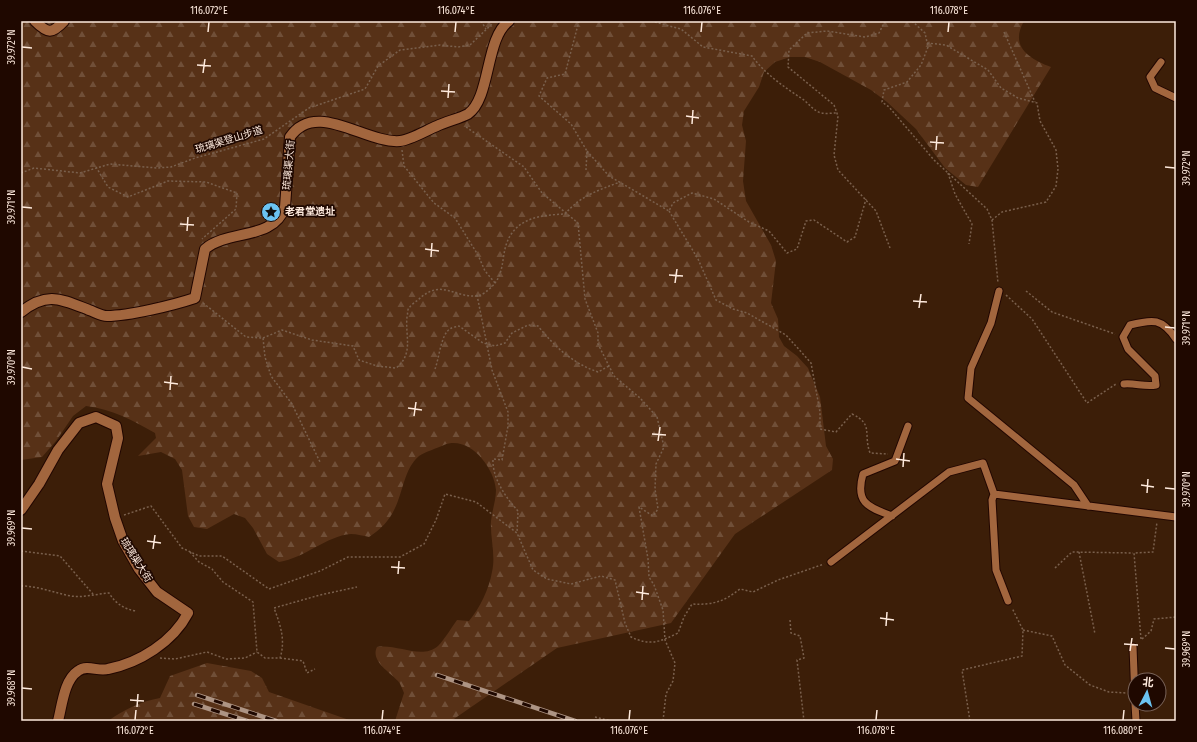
<svg xmlns="http://www.w3.org/2000/svg" width="1197" height="742" viewBox="0 0 1197 742" font-family="'Fira Sans Condensed','Noto Sans SC',sans-serif">
  <style>
    .forest { fill: url(#forest-firs) }
    .lines { fill: none; stroke-linecap: round; stroke-linejoin: round }
    .street-casing { stroke: #210600; stroke-width: 9 }
    .secondary-casing { stroke: #210600; stroke-width: 12 }
    .path { stroke: #7a604d; stroke-width: 1.5; stroke-dasharray: 2 2; stroke-linecap: butt }
    .street { stroke: #a2663e; stroke-width: 7 }
    .secondary { stroke: #a2663e; stroke-width: 10 }
    .rail-casing { stroke: #ad9484; stroke-width: 4.5 }
    .rail { stroke: #1f0800; stroke-width: 3; stroke-dasharray: 9; stroke-linecap: butt }
    .ticks { fill: none; stroke: #feeadd; stroke-width: 1.5 }
    .labels { text-anchor: middle; dominant-baseline: central; stroke-width: 3.5; stroke-linejoin: round; paint-order: stroke }
    .street-label { font-size: 10px; fill: #feeadd; stroke: #1f0800 }
    .poi-label { font-size: 10px; font-weight: bold; fill: #feeadd; stroke: #1f0800; text-anchor: start }
    .neatline { fill: none; stroke: #feeadd; stroke-width: 1.5 }
    .ticks-label { font-size: 10px; text-anchor: middle; fill: #feeadd }
  </style>
  <defs>
    <pattern id="forest-firs" width="22" height="20" patternUnits="userSpaceOnUse"><rect width="22" height="20" fill="#573117"/><path d="M5 1l3.5 6h-7zM16 11l3.5 6h-7z" fill="#704f38"/></pattern>
  </defs>
  <rect width="100%" height="100%" fill="#3c1e08"/>
  <path class="forest" d="M21,21H1024C1009,47 1030,59 1051,67L978,187L966,185L945,168L916,129L887,102L871,90L820,62L805,57H790L775,62L764,72L759,87L744,111L742,125L746,141L743,181L746,201L771,245L776,261L771,303L778,319L779,337L784,346L797,356L808,368L820,397L826,446L833,459L832,470L735,534L671,623L557,648L451,721H395L404,693C402,689 401,684 398,681C390,672 370,661 377,647C398,644 422,660 438,646C445,639 451,628 457,620L469,621C480,608 489,589 492,572C496,555 490,538 491,521C492,511 496,500 496,490C494,467 469,435 444,445C437,448 425,452 419,456C404,469 403,492 395,508C389,521 381,529 369,537C364,536 357,534 351,534C326,536 305,558 279,562L267,554L253,528L245,518L234,514L207,529L194,527L188,516L182,470L175,459L161,452L138,456L156,438L155,433C132,420 112,409 86,406L73,416L56,441L42,457L21,460Z
    M207,663L251,671L262,678L269,692L352,721H108C123,710 142,701 160,698L170,676Z"/>
  <g class="lines">
    <g class="street-casing">
      <path id="street" d="M1161,62L1150,77L1155,88L1176,98
        M999,291L991,323L971,368L968,398L1074,485L1088,506
        M1124,384C1135,383 1145,387 1156,385L1155,376L1128,349L1123,337L1130,325C1153,319 1162,318 1176,339
        M994,494L1176,517
        M892,516C867,507 855,502 863,474L895,461L908,426
        M831,562L949,472L983,463L994,494L992,500L996,570L1008,601
        M1133,647L1135,699
        M1135,704L1136,721"/>
    </g>
    <g class="secondary-casing">
      <path id="secondary" d="M35,21C48,34 52,34 64,21
        M21,312C47,291 61,299 89,310C95,312 101,316 107,316C129,316 174,305 195,298L205,249C229,229 273,241 285,207L290,137C316,99 366,144 400,141C410,140 427,130 437,126C445,122 461,118 468,114C491,98 485,38 509,21
        M21,510L39,484L58,450L79,423L96,417L116,426L118,438L107,484L115,518L123,541L139,569L157,592L188,613C173,642 139,663 108,669C98,672 88,664 78,671C64,680 62,706 58,721"/>
    </g>
    <path class="path" d="M481,21L486,29
      M579,21L565,74L547,78L539,96L571,124L587,151L586,170
      M651,21L681,29L703,47L752,56C764,73 784,87 801,98C809,103 812,110 821,113C826,114 832,113 837,113
      M885,21L879,33L865,37L827,31L807,33L789,50L788,67L834,105L838,116L834,155L838,170L876,211L890,248
      M912,21L925,33L928,47L921,65L907,82L884,90L882,102L889,107L934,160L987,209L992,220L998,283
      M1004,32L1035,102
      M927,43L946,45L988,70L1001,88L1018,98L1037,103L1040,121L1056,150L1058,169L1056,186L1046,202L1002,212L992,220
      M466,127L524,167L542,193L578,223L585,299L598,333V344L614,376L640,398L657,417L664,447L656,464L655,489L658,509L653,516L639,507L648,559L649,577L654,585L663,610L665,640L675,663L673,681L666,694L663,721
      M402,150L404,166L434,203L455,218L478,255L485,271L496,284
      M587,151L609,176L669,211L673,203L692,193L714,199L749,222L769,231L787,253L797,249L806,221L814,220L847,242L855,237L866,199
      M96,167L108,187L128,197L168,181L206,182L237,193L236,209L202,239
      M21,173L34,168L80,173L110,164L157,168L171,167L195,158L264,139L309,108L365,89L378,66L400,50L440,45L458,47L470,45L493,23
      M948,173L955,194L972,224L969,244
      M669,211L698,259L716,300L733,309L747,313L786,335L811,363L820,412V429L836,432L852,414C874,424 863,434 870,453L888,454
      M1026,291L1052,312L1115,334
      M477,295L492,370L508,412V426L502,460L493,459C492,478 506,498 518,511L517,533
      M1006,295L1032,319L1087,403L1116,384
      M203,303L246,337L263,338L265,357L271,376L292,404L320,462
      M263,338L282,330L312,340L353,346L359,360L377,366L396,368C414,354 405,336 407,317C408,314 407,310 409,308C411,305 415,302 418,300C443,276 455,301 481,295C483,294 486,292 488,290C509,274 498,252 512,233C524,216 547,215 565,214C580,196 599,190 620,182
      M435,369C439,359 441,334 450,329C452,327 456,327 459,326L483,343L495,346L505,343L512,333L528,325L538,326C555,347 572,363 598,372L609,366
      M124,515L151,506L182,548L199,556H222L269,589L320,571L348,557H400L424,544L436,520L445,494L476,502L517,533L533,570L547,579L571,584L601,576L615,580L625,623L631,637C650,646 660,642 678,633L684,617L692,604C713,605 723,602 740,589L753,592L778,580L824,564
      M21,551L60,556L93,594
      M190,552L199,562L212,569L223,582L253,602L257,652L265,658H280C286,640 280,624 274,608L320,595L357,587
      M1079,552L1095,634
      M1055,568L1072,552L1133,553
      M21,586C39,586 54,593 71,596C83,598 96,594 109,593C116,604 124,609 136,611
      M790,620L791,633L800,636L804,658L797,660L804,721
      M1023,630L1052,636L1065,665L1090,685L1109,692L1127,693
      M1141,639L1134,553L1153,552L1157,522
      M1142,639L1151,631L1154,619L1176,617
      M160,658L175,659L207,652L226,659L245,658L257,652
      M280,658L303,661L307,673L315,669
      M595,717L611,721
      M22,721H28
      M970,721L962,670L1022,656L1023,630L1012,608"/>
    <use href="#street" class="street"/>
    <use href="#secondary" class="secondary"/>
    <g class="rail-casing">
      <path id="rail" d="M437,675L575,721
        M197,695L276,721
        M194,704L247,721"/>
    </g>
    <use href="#rail" class="rail"/>
  </g>
  <path class="ticks" d="M208,32L209,22M455,32L456,22M701,32L702,22M948,32L949,22M22,47L32,48M197,65L211,66M203,73L205,59M441,91L455,92M448,98L449,84M686,116L699,118M692,124L693,110M930,142L944,143M936,150L937,136M1165,167L1175,168M22,207L32,208M180,224L194,225M187,231L188,217M425,249L439,251M431,257L432,243M669,275L683,276M675,283L677,269M913,301L927,302M919,308L921,294M1165,327L1175,328M22,367L32,369M164,382L178,384M170,390L171,376M408,408L422,410M414,416L416,402M652,434L666,435M658,441L660,427M896,459L910,461M903,467L904,453M1141,485L1154,487M1165,488L1175,489M1147,493L1148,479M22,528L32,529M147,541L161,543M153,549L155,535M391,567L405,568M398,574L399,561M636,592L649,594M642,600L643,586M880,618L894,620M886,626L887,612M1124,644L1138,645M1165,648L1175,649M1130,651L1132,638M22,688L32,689M130,700L144,701M137,707L138,694M135,720L136,710M382,720L383,710M629,720L630,710M876,720L877,710M1123,720L1124,710"/>
  <defs>
    <g id="sight-disc" transform="scale(1)"><circle r="9.5" fill="#6bc3f2" stroke="#1f0800"/><path d="M0-6L1.8-2.2L6-1.7L2.9 1.2L3.7 5.4L0 3.3L-3.7 5.4L-2.9 1.2L-6-1.7L-1.8-2.2Z" fill="#111"/></g>
  </defs>
  <g fill-rule="evenodd">
    <use href="#sight-disc" x="271" y="212"/>
  </g>
  <g class="labels">
    <g class="street-label">
      <text transform="translate(229 140) rotate(-17)">琉璃渠登山步道</text>
      <text transform="translate(289 165) rotate(-85)">琉璃渠大街</text>
      <text transform="translate(136 560) rotate(58)">琉璃渠大街</text>
    </g>
    <g class="poi-label">
      <text x="285" y="212">老君堂遗址</text>
    </g>
  </g>
  <rect width="1197" height="742" fill="none" stroke="#1f0800" stroke-width="44"/>
  <g transform="translate(1147 692) rotate(6)"><circle r="19" fill="#1f0800" stroke="#786258"/>
  <path d="M0-3L7 15L0 10L-7 15Z" fill="#6bc3f2"/>
  <text y="-6" font-size="11" font-weight="bold" text-anchor="middle" fill="#feeadd">北</text>
  </g>
  <rect x="22" y="22" width="1153" height="698" class="neatline"/>
  <g class="ticks-label">
    <text x="209" y="14">116.072°E</text>
    <text x="456" y="14">116.074°E</text>
    <text x="702" y="14">116.076°E</text>
    <text x="949" y="14">116.078°E</text>
    <text transform="translate(11 47) rotate(-90)" y="4">39.972°N</text>
    <text transform="translate(1186 168) rotate(-90)" y="4">39.972°N</text>
    <text transform="translate(11 207) rotate(-90)" y="4">39.971°N</text>
    <text transform="translate(1186 328) rotate(-90)" y="4">39.971°N</text>
    <text transform="translate(11 367) rotate(-90)" y="4">39.970°N</text>
    <text transform="translate(1186 489) rotate(-90)" y="4">39.970°N</text>
    <text transform="translate(11 528) rotate(-90)" y="4">39.969°N</text>
    <text transform="translate(1186 649) rotate(-90)" y="4">39.969°N</text>
    <text transform="translate(11 688) rotate(-90)" y="4">39.968°N</text>
    <text x="135" y="734">116.072°E</text>
    <text x="382" y="734">116.074°E</text>
    <text x="629" y="734">116.076°E</text>
    <text x="876" y="734">116.078°E</text>
    <text x="1123" y="734">116.080°E</text>
  </g>
</svg>
